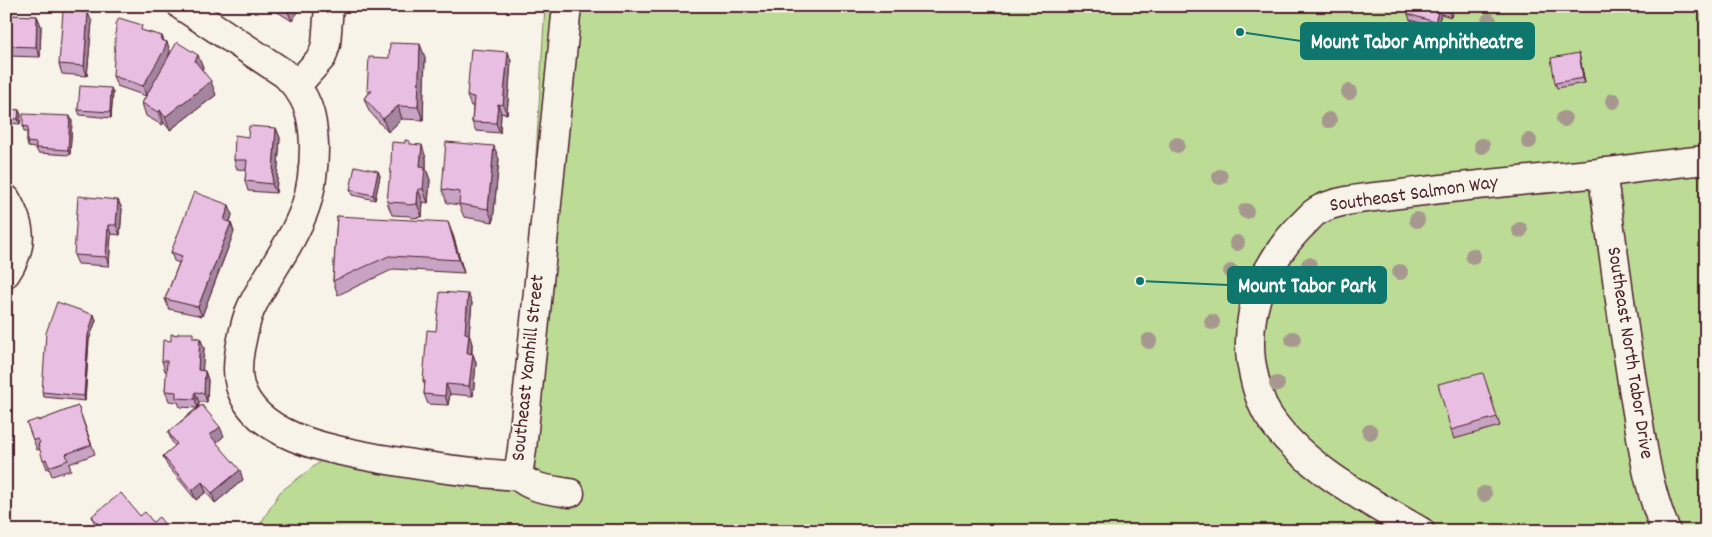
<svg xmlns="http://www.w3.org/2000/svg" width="1712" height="537" viewBox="0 0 1712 537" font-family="Dekko,sans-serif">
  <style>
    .green { fill: #bcdc95; stroke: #837e60 }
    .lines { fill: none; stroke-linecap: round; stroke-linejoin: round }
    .minor-casing { stroke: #4a1f2b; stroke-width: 31 }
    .minor { stroke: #f7f3e8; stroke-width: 28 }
    .tree { fill: #a7988f }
    .wall { fill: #c8a3c3; stroke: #4a1f2b }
    .shaded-wall { fill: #a3859f; stroke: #4a1f2b }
    .building { fill: #e9bee3; stroke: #4a1f2b }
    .labels { text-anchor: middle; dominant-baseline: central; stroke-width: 4; stroke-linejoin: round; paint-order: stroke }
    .street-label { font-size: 20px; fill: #4a1f2b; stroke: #f7f3e8 }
    .leader { fill: none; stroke: #0f766e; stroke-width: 2 }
    .callout-dot { fill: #0f766e; stroke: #f7f3e8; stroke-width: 2 }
    .callout { fill: #0f766e; stroke: #0f766e; stroke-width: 2 }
    .callout-label { font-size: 21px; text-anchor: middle; font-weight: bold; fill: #fff }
  </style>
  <rect width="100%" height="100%" fill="#f7f3e8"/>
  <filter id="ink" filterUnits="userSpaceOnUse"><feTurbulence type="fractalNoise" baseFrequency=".02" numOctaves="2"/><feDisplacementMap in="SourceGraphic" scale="10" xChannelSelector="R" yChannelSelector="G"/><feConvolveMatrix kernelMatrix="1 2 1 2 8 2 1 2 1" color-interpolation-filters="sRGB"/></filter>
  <g filter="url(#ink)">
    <path class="green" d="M545,6H1706V531H256L280,492L333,452L429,459L464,489L487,470L539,486L521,404Z"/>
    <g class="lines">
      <g class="minor-casing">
        <path id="minor" d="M182,6L285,74C307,95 313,114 314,145C314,166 312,188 305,208C292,244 267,275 251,308C245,321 243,335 240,349C238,360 237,375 240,386C257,440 336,450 382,459C427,467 472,473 518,476
          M297,85L322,57L326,44L329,6
          M1602,172C1613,246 1622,321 1634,394C1642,440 1647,488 1666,531
          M6,199C22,227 24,246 6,273
          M518,476L522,449L567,6
          M518,476C532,489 551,490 570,493
          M1420,531C1370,502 1300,465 1268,415C1259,400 1254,379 1251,361C1248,334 1251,310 1261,285C1272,261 1286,240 1305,222C1309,218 1313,213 1317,211C1335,199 1379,197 1401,194C1467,185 1534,180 1600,173C1635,169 1670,163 1706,160"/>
      </g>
      <use href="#minor" class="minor"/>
    </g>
    <g class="tree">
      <circle cx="1489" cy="21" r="8"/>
      <circle cx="1349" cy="92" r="8"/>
      <circle cx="1613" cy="101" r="8"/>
      <circle cx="1564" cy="119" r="8"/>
      <circle cx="1329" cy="120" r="8"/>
      <circle cx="1529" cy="141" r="8"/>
      <circle cx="1177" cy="145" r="8"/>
      <circle cx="1482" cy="146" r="8"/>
      <circle cx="1220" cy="177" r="8"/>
      <circle cx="1246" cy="211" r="8"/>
      <circle cx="1417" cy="220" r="8"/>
      <circle cx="1520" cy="230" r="8"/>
      <circle cx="1237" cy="243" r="8"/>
      <circle cx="1473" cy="256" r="8"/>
      <circle cx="1309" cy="265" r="8"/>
      <circle cx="1231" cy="272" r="8"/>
      <circle cx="1400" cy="272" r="8"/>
      <circle cx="1212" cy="322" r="8"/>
      <circle cx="1293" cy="339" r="8"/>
      <circle cx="1149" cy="341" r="8"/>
      <circle cx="1277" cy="384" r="8"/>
      <circle cx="1370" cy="432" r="8"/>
      <circle cx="1484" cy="494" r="8"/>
    </g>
    <path class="wall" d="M268,6H302L292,21Z
      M1410,6H1454L1451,17L1441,14L1437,27L1410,20L1408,14Z
      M6,15L37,16L41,26L40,57L6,56Z
      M92,22L87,76L62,74L59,64Z
      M144,31L162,36L164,41L167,42L170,51L168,56L203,68L202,70L216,95L170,130L164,123L162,125L146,116L142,103L146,96L117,86L113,76Z
      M508,52L511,61L507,114L501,113L500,133L476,131L472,122L473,106H471L467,96Z
      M425,57L423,120L402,119L388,132L369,111L364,98L369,94L367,91L389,58Z
      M1580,58L1585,83L1557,88L1555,83Z
      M111,88L113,93L111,118L80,115L78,110Z
      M6,109L19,110L21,115L20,124L6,123Z
      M72,121L70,155L38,153L36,148L28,147L27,142V132H24L23,126Z
      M276,128L280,138L276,193L248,191L245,181L246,170L237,169L234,160L248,137Z
      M411,144L426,158V169L430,180L428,203L423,202L422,217L411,218L410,216L392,215L387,202L390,181Z
      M499,159L493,222L464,217L459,205L447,203L442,189Z
      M378,171L380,176L375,200L352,195L350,190Z
      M118,200L122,209L120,235L111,234L109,266L78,264L74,255Z
      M229,205L232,215L230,222L231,223L234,232L202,316L169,309L165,299L179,263L174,261L171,252Z
      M337,216L453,235L464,273L394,269L338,295L333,281Z
      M468,294L472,303L469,334L472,344V354H473L476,363L473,396L450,394L448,405L428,404L424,394L425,386L423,381L436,331Z
      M94,315L96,320L89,340L85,401L44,397L42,392Z
      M195,338H200L204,348L202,371H205L208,380L207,402H199V408L224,436L216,442L243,480L215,503L206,492L196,500L167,465L163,456L175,446L172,442L168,432L197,408L180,407L178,402L169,401L165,391L167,371H165L162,361L171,341Z
      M1486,383L1500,426L1454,439L1451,430Z
      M78,406L95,454L69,464L71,470L52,476L49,468L47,469L40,449L37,450L27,423L39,421Z
      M92,516H140L170,531H99L95,526Z"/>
    <path class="shaded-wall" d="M292,6H302L292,21L288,12Z
      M1450,6H1454L1451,17L1449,12Z
      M1439,9L1441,14L1437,27L1435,22Z
      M88,13L92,22L87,76L84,66Z
      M37,16L41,26L40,57L36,47Z
      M162,36L165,45L167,42L170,51L167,62L146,96L143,86Z
      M420,44L425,57L423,120L418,107Z
      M508,52L511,61L507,114L503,105Z
      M1579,53L1585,83L1583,78Z
      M198,55L203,68L200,74L195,61Z
      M211,81L216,95L170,130L165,117Z
      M111,88L113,93L111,118L110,112Z
      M498,104L501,113L500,133L496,123Z
      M398,106L402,119L388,132L383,119Z
      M19,110L21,115L20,124L18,119Z
      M160,110L164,123L162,125L158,112Z
      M70,116L72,121L70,155L68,150Z
      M276,128L280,138L276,193L272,184Z
      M422,145L426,158V169L430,180L428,203L423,189L420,166Z
      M494,146L499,159L493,222L488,209Z
      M378,171L380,176L375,200L373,195Z
      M418,189L423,202L422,217L417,204Z
      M118,200L122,209L120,235L116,225Z
      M229,205L232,215L227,230L224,220Z
      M448,222L453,235L464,273L459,260Z
      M231,223L234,232L202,316L198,307Z
      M108,225L111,234L109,266L106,257Z
      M468,294L472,303L468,343L465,333Z
      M94,315L96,320L89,340L85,401L84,396L88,335Z
      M469,334L472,344L471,363L467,353Z
      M200,338L204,348L202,380L198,370Z
      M473,354L476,363L473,396L469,386Z
      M205,371L208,380L207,402L204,393Z
      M446,384L450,394L448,405L445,396Z
      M195,392L199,402L198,408L195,399Z
      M220,427L224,436L214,445L210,435Z
      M240,470L243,480L215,503L212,493Z
      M202,482L206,492L196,500L192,491Z"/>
    <path class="building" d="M280,6H292L288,12Z
      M1410,6H1450L1449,12L1439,9L1435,22L1408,14Z
      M63,11L88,13L84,66L59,64Z
      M6,15L37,16L36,47L6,46Z
      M119,18L142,25L141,30L162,36L161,40L167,42L163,52L143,86L113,76L116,24Z
      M177,42L198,55L195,61L211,81L165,117L160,110L158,112L142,103Z
      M390,43L420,44L418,107L398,106L383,119L364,98L372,91H367L369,57L389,58Z
      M471,49L508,52L503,105L498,104L496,123L472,122L474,97L467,96Z
      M1579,53L1583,78L1555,83L1551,58Z
      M80,86L111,88L110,112L78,110Z
      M6,109L19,110L18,119L6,118Z
      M23,114L70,116L68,150L36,148V143L27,142L28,127L23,126Z
      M249,126L276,128L272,184L245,181L247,160H234L235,135L248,137Z
      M405,140L410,141V144L422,145L420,166L425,167L423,189H418L417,204L407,205L405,203L387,202L389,181H390L392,142L405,143Z
      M446,142L494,146L488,209L459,204L460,192L442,189Z
      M355,166L378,171L373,195L350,190Z
      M194,192L229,205L224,220L231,223L198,307L165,299L182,256L171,252Z
      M78,196L118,200L116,225H108L106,257L74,255Z
      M337,216L448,222L459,260L389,256L333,281Z
      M440,292L468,294L465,333L469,334L467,353L473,354L469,386L446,384L445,396L424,394L425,381H423L427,330L436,331Z
      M57,302L94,315L88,335L84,396L42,392L46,333Z
      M178,333H193V338H200L198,370L205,371L204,393L195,392V399L176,398V392L165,391L167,361H162L163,340L171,341V334L178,335Z
      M1483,373L1497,417L1451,430L1438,384Z
      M202,405L220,427L210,435L240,470L212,493L202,482L192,491L163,456L177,444L168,432Z
      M78,406L91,445L66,454L68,460L49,467L46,459L43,460L38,444L40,443L38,439L33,440L27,423L38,419V421Z
      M121,493L140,516L145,512L153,522L159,517L170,531H103L92,516Z"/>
  </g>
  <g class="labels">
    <g class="street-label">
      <text transform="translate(1414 195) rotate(-8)">Southeast Salmon Way</text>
      <text transform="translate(1629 353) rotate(81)">Southeast North Tabor Drive</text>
      <text transform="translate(529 368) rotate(-84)">Southeast Yamhill Street</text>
    </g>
  </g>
  <path class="leader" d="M1240 32L1301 41M1140 281L1228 285"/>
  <g class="callout-dot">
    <circle cx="1240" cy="32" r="5"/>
    <circle cx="1140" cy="281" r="5"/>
  </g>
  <g class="callout">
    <rect x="1301" y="23" width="233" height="36" rx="5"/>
    <rect x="1228" y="267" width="158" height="36" rx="5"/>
  </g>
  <g class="callout-label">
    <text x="1417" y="48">Mount Tabor Amphitheatre</text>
    <text x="1307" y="292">Mount Tabor Park</text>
  </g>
  <rect width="1712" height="537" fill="none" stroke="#f7f3e8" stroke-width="25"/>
  <rect x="12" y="12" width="1687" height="512" fill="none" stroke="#4a1f2b" stroke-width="2" filter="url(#ink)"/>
</svg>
